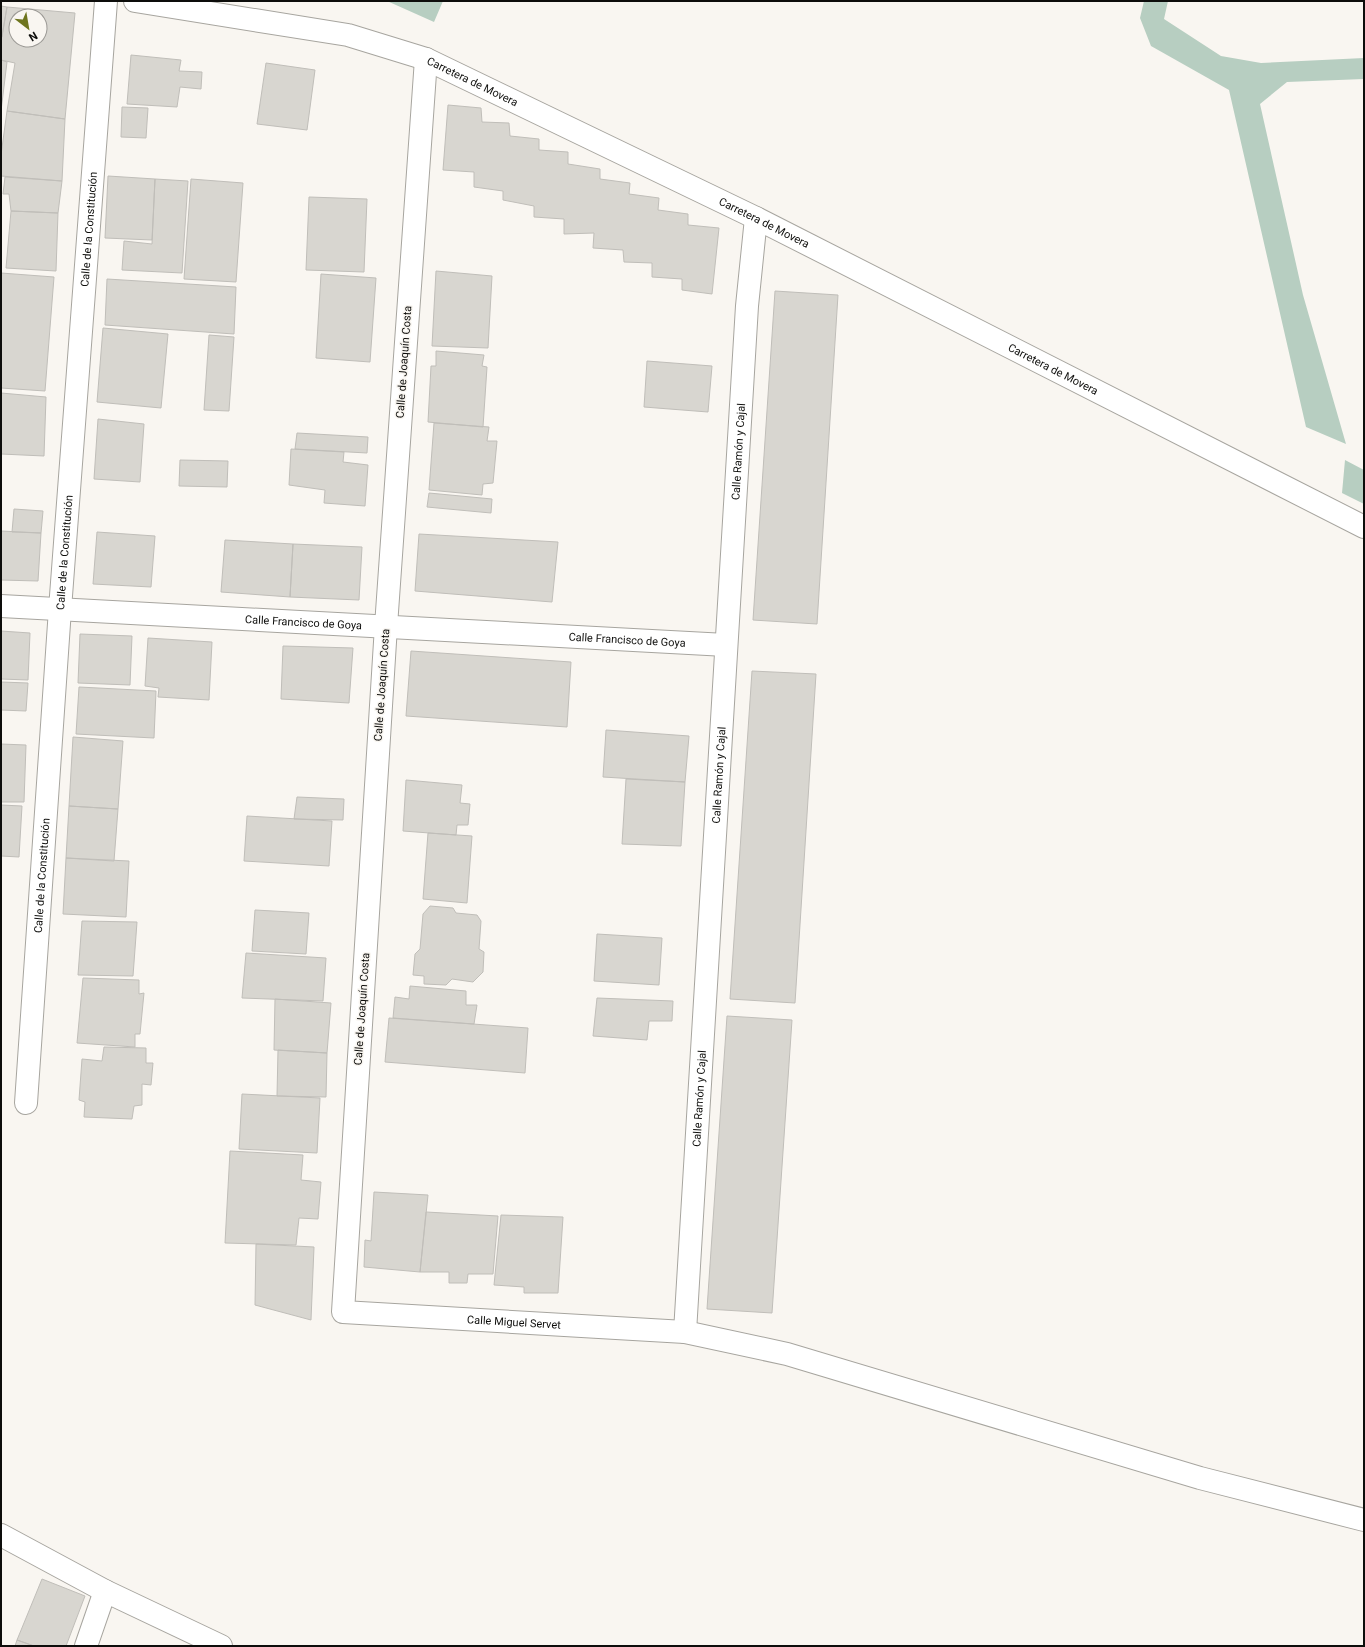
<svg xmlns="http://www.w3.org/2000/svg" width="1365" height="1647" viewBox="0 0 1365 1647" font-family="Roboto,sans-serif">
  <style>
    .green { fill: #b7cec1 }
    .building { fill: #d8d6d0; stroke: #c0beb9; fill-rule: evenodd }
    .lines { fill: none; stroke-linecap: round; stroke-linejoin: round }
    .minor-casing { stroke: #a7a59f; stroke-width: 24 }
    .major-casing { stroke: #a7a59f; stroke-width: 24 }
    .minor { stroke: #fff; stroke-width: 22 }
    .major { stroke: #fff; stroke-width: 22 }
    .labels { text-anchor: middle; dominant-baseline: central; stroke-width: 3; stroke-linejoin: round; paint-order: stroke }
    .street-label { font-size: 11px; fill: #0d0d0b; stroke: #f9f6f1 }
  </style>
  <rect width="100%" height="100%" fill="#f9f6f1"/>
  <path class="green" d="M387,1H443L434,22Z
    M1144,1H1168L1164,19L1221,56L1261,63L1364,58V79L1287,82L1260,104L1303,295L1346,444L1306,427L1229,90L1151,46L1140,18Z
    M1345,460L1364,470V504L1342,493Z"/>
  <path class="building" d="M1,6L7,7L2,37H1Z
    M7,7L75,13L65,119L7,111L15,63L1,60V41ZM16,16H40V40H16Z
    M131,55L181,60L179,71L202,72L201,89L180,87L177,107L127,104Z
    M1,60L7,62L1,111Z
    M266,63L315,70L307,130L257,124Z
    M448,105L481,108L482,122L509,123L510,136L539,139V150L568,152V164L600,169V179L630,183L629,194L659,198L658,210L688,214V225L719,228L712,294L682,290V279L652,277V263L624,262L623,250L593,248L594,233L564,234V219L534,217V206L503,200V191L474,187V172L443,170Z
    M122,107L148,108L146,138L121,137Z
    M7,111L65,119L62,181L1,176V155Z
    M108,176L155,179L152,240L105,238Z
    M5,177L62,181L58,213L11,211L9,194H3Z
    M155,179L188,181L182,273L122,270L124,241L152,244Z
    M191,179L243,183L236,282L184,279Z
    M309,197L367,199L364,272L306,270Z
    M11,211L58,213L56,271L6,268Z
    M436,271L492,276L488,348L432,346Z
    M1,273L54,277L45,391L1,388Z
    M321,274L376,278L370,362L316,358Z
    M107,279L236,287L234,334L105,325Z
    M775,291L838,295L817,624L753,620Z
    M103,328L168,334L161,408L97,402Z
    M209,335L234,337L229,411L204,410Z
    M436,351L484,355L482,366L487,367L483,427L428,422L431,366H436Z
    M647,361L712,366L708,412L644,407Z
    M1,393L46,397L44,456L1,454Z
    M98,419L144,424L140,482L94,479Z
    M434,423L489,427L487,441H497L493,483L483,484L482,495L429,490Z
    M297,433L368,437L367,453L295,449Z
    M291,449L344,452L343,462L368,465L365,506L324,503L325,490L289,485Z
    M180,460L228,461L227,487L179,486Z
    M429,493L492,499L491,513L427,507Z
    M14,509L43,511L41,533L12,532Z
    M1,531L41,533L38,581L1,580Z
    M97,532L155,536L151,587L93,584Z
    M419,534L558,542L552,602L415,591Z
    M225,540L293,544L290,597L221,592Z
    M293,544L362,547L359,600L290,597Z
    M1,631L30,633L28,680L1,679Z
    M80,634L132,636L130,685L78,683Z
    M148,638L212,642L209,700L158,697L159,688L145,686Z
    M283,646L353,648L349,703L281,699Z
    M411,651L571,662L567,727L406,716Z
    M752,671L816,674L795,1003L730,999Z
    M1,682L28,683L26,711L1,710Z
    M79,687L156,691L154,738L76,734Z
    M606,730L689,736L685,782L603,777Z
    M73,737L123,741L118,809L69,806Z
    M1,744L26,745L24,802H1Z
    M626,779L685,782L681,846L622,844Z
    M406,780L462,785L460,803L470,804L468,825H457L456,835L403,831Z
    M297,797L344,799L343,820L294,819Z
    M1,805L22,806L19,857L1,856Z
    M69,806L118,809L114,861L66,858Z
    M247,816L332,821L329,866L244,861Z
    M428,833L472,836L467,903L423,899Z
    M66,858L129,861L126,917L63,914Z
    M430,906L453,908L456,913L477,915L481,921L479,949L484,952L483,972L473,982L452,979L446,985L424,984V976L413,975L415,954L420,949L423,914Z
    M255,910L309,913L306,954L252,951Z
    M82,921L137,922L133,976L78,975Z
    M597,934L662,938L659,985L594,981Z
    M246,953L326,958L323,1001L242,998Z
    M83,978L139,980V994L144,993L140,1034H135V1047L77,1043Z
    M410,986L466,991V1005H477L474,1024L393,1018L395,997L409,999Z
    M597,998L673,1001L672,1021H649L647,1040L593,1036Z
    M275,999L331,1003L327,1053L274,1050Z
    M727,1016L792,1020L772,1313L707,1309Z
    M389,1018L528,1028L525,1073L385,1062Z
    M104,1047L146,1048V1063H153L151,1085L142,1084V1105L134,1106L132,1119L84,1117L85,1102L79,1100L82,1059L102,1061Z
    M278,1050L327,1053L326,1097L277,1096Z
    M242,1094L320,1098L317,1153L239,1149Z
    M230,1151L303,1155L301,1180L321,1182L318,1219L299,1218L296,1245L225,1243Z
    M374,1192L428,1195L420,1272L364,1267L365,1240L371,1241Z
    M426,1212L498,1216L493,1274H468L467,1283H449V1272H420Z
    M501,1215L563,1217L558,1293H524V1287L494,1285Z
    M256,1244L314,1247L311,1320L255,1305Z
    M42,1579L85,1596L66,1646H34L17,1640Z
    M17,1640L34,1646H15Z"/>
  <g class="lines">
    <g class="minor-casing">
      <g id="minor">
        <path id="s1" d="M426,59L386,626L343,1312L685,1332L787,1354L1200,1478L1364,1520"/>
        <path id="s2" d="M1,606L726,645"/>
        <path id="s3" d="M26,1103L60,609L106,1"/>
        <path id="s4" d="M685,1332L747,306L756,218"/>
        <path d="M1,1535L105,1591L221,1646"/>
        <path d="M86,1646L105,1591"/>
      </g>
    </g>
    <g class="major-casing">
      <g id="major">
        <path id="s5" d="M135,1L348,35L426,59L756,218L1364,527"/>
      </g>
    </g>
    <use href="#minor" class="minor"/>
    <use href="#major" class="major"/>
  </g>
  <g class="labels">
    <g class="street-label">
      <text stroke="none"><textPath href="#s5" startOffset="349">Carretera de Movera</textPath></text>
      <text stroke="none"><textPath href="#s5" startOffset="673">Carretera de Movera</textPath></text>
      <text stroke="none"><textPath href="#s3" startOffset="876">Calle de la Constitución</textPath></text>
      <text transform="translate(404 362) rotate(-86)">Calle de Joaquín Costa</text>
      <text stroke="none"><textPath href="#s5" startOffset="997">Carretera de Movera</textPath></text>
      <text stroke="none"><textPath href="#s4" startOffset="882">Calle Ramón y Cajal</textPath></text>
      <text stroke="none"><textPath href="#s3" startOffset="552">Calle de la Constitución</textPath></text>
      <text stroke="none"><textPath href="#s2" startOffset="303">Calle Francisco de Goya</textPath></text>
      <text stroke="none"><textPath href="#s2" startOffset="627">Calle Francisco de Goya</textPath></text>
      <text transform="translate(382 685) rotate(-86)">Calle de Joaquín Costa</text>
      <text stroke="none"><textPath href="#s4" startOffset="558">Calle Ramón y Cajal</textPath></text>
      <text stroke="none"><textPath href="#s3" startOffset="228">Calle de la Constitución</textPath></text>
      <text transform="translate(362 1009) rotate(-86)">Calle de Joaquín Costa</text>
      <text stroke="none"><textPath href="#s4" startOffset="234">Calle Ramón y Cajal</textPath></text>
      <text stroke="none"><textPath href="#s1" startOffset="1427">Calle Miguel Servet</textPath></text>
    </g>
  </g>
  <rect width="1365" height="1647" fill="none" stroke="#0d0d0b" stroke-width="4"/>
  <g transform="translate(28 28) rotate(149)"><circle r="19" fill="#f9f6f1" stroke="#9b9995"/>
  <path d="M0-3L7 15L0 10L-7 15Z" fill="#6e751e"/>
  <text y="-6" font-size="11" font-weight="bold" text-anchor="middle" fill="#0d0d0b">N</text>
  </g>
</svg>
